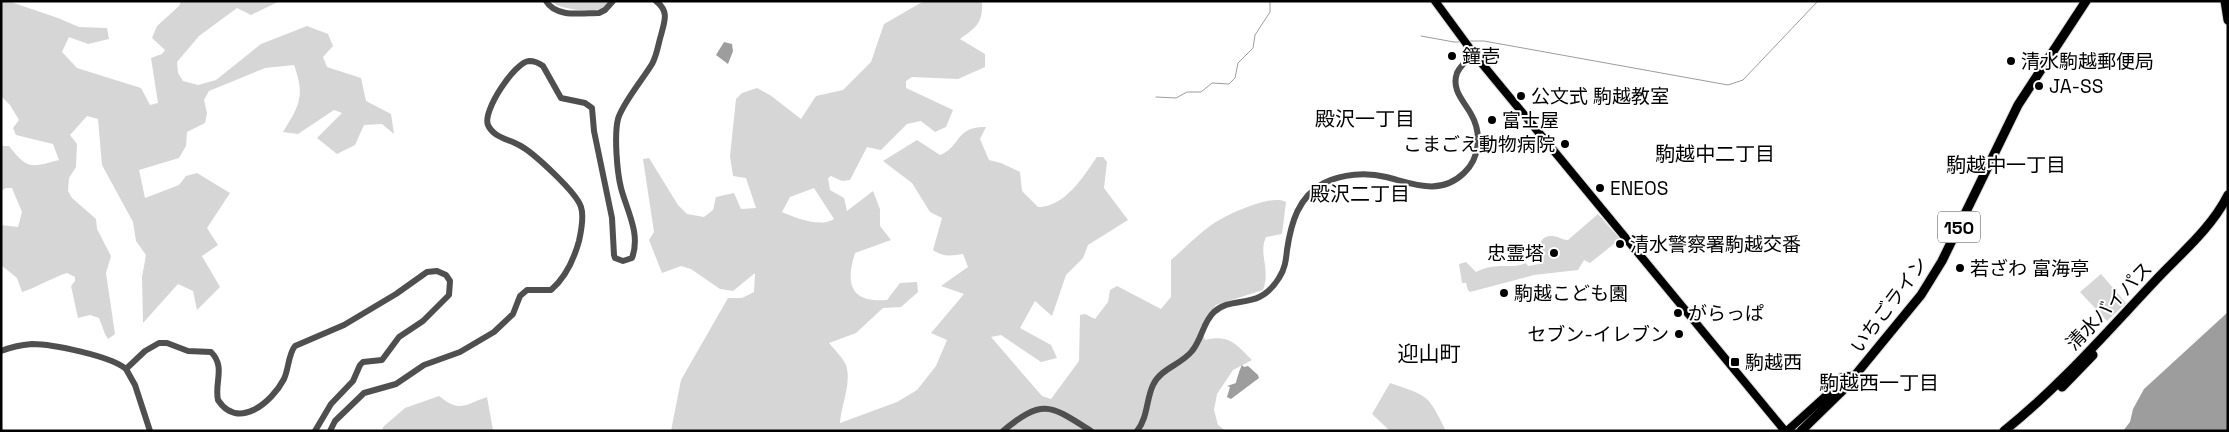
<svg xmlns="http://www.w3.org/2000/svg" width="2229" height="432" viewBox="0 0 2229 432" font-family="'Space Grotesk','Noto Sans JP',sans-serif">
  <style>
    .green { fill: #d6d6d6; fill-rule: evenodd }
    .water { fill: #9d9d9d }
    .lines { fill: none; stroke-linecap: round; stroke-linejoin: round }
    .stream { stroke: #9d9d9d; stroke-width: 1 }
    .major-casing { stroke: #dbdbdb; stroke-width: 10 }
    .highway-casing { stroke: #dbdbdb; stroke-width: 11 }
    .minor { stroke: #4f4f4f; stroke-width: 6 }
    .major { stroke: #000; stroke-width: 8 }
    .highway { stroke: #000; stroke-width: 9 }
    .poi-dot { fill: #000; stroke: #fff; stroke-width: 2 }
    .labels { text-anchor: middle; dominant-baseline: central; stroke-width: 4; stroke-linejoin: round; paint-order: stroke }
    .shield { fill: #fff; stroke: #4c4c4c; stroke-width: 1 }
    .shield-label { font-size: 18px; font-weight: bold; fill: #000 }
    .poi-label { font-size: 19px; fill: #000; stroke: #fff; text-anchor: start }
    .street-label { font-size: 19px; fill: #000; stroke: #fff }
    .neighbourhood-label { font-size: 20px; fill: #000; stroke: #fff }
    .quarter-label { font-size: 21px; fill: #000; stroke: #fff }
  </style>
  <rect width="100%" height="100%" fill="#fff"/>
  <path class="green" d="M1,1H8L58,18L79,27L107,28L109,39L88,44L69,37L62,52L77,68L141,88L150,105L158,103L151,58L162,54L165,50L152,38L157,26L179,6L181,1H280L251,15L237,8L199,36L177,62L178,73L183,81L198,85L216,80L261,44L307,26L328,34L333,46L323,57L327,67L361,78L366,101L391,114L394,134L382,124L364,125L355,145L337,154L317,138L342,113L334,110L298,134L283,132C300,105 305,95 294,65L265,68L209,91L204,100L207,113L205,123L187,132L186,146L179,158L139,170L145,198L179,185L186,176L197,173L230,193L207,228L218,245L202,256L220,287L197,310L193,291L178,284L143,323L142,277L146,255L136,241L133,222L102,165L98,119L87,116L70,135L77,144L76,167L69,178L68,191L72,198L96,219L97,229L111,256L106,273L115,334L108,339L105,334L99,318L90,315L78,318L71,286L75,281V277L67,273C51,278 38,287 22,292L17,278L1,265V225L18,227L22,212L12,188H6L1,191V146H9C27,169 30,168 59,160L53,144L16,135L13,128L19,120L10,105L1,96Z
    M552,1H611C608,4 606,8 601,9C590,12 559,10 552,1Z
    M924,1H982C983,23 977,27 960,39L985,54V67L958,79L912,77L906,81V88L953,110L946,127L935,132L921,121L907,124L881,150L867,147L850,180L842,181L831,176L828,178L830,190L844,198L847,211L873,191L880,209V226L891,240L855,253C845,285 851,303 887,300L900,283L917,282L918,292L901,307L883,308L856,333L829,343C834,349 843,358 846,365C852,383 841,405 840,423L897,402L917,390L936,366L947,340L931,333L964,294L941,286L968,267L963,254C951,256 943,257 933,250L942,218L930,212L912,183L883,161L917,140L940,155C961,147 955,126 986,127L980,139L989,160L1001,163L1020,172L1022,191L1038,207C1065,207 1083,177 1097,157H1103L1107,162L1104,188L1128,220L1088,245L1083,258L1066,275L1052,316L1035,301L1020,328L1051,345L1057,358L1041,362L1001,335L991,337L1042,396L1051,399L1079,361L1080,315L1085,314L1095,319L1108,302L1110,290L1117,286L1161,309L1171,297V260C1184,249 1196,236 1210,226C1223,216 1272,193 1286,202L1282,234L1266,237C1258,254 1271,269 1263,290L1216,305L1201,327L1205,340C1229,334 1236,344 1252,360L1233,370L1217,394L1214,410L1218,425L1226,431H671L681,380L728,298H742L754,292L755,273L733,291L720,289L691,269L681,266L662,273L649,240L654,232L643,159L649,158L678,205L687,214L704,217L713,210L716,197L734,193L741,209L756,208L746,178L733,176L730,156L736,99L742,93L757,88L770,95L801,119L816,96L843,90L871,62L884,24ZM814,188L834,219C820,228 796,218 782,212L790,197Z
    M1598,214L1620,239L1590,263L1584,260L1578,270L1534,275L1470,292L1468,290L1466,283H1462L1459,264L1466,262L1476,272C1496,261 1513,270 1526,263L1528,266L1539,264C1538,253 1537,235 1552,236C1558,236 1562,240 1568,240Z
    M2101,274L2126,303L2107,321L2080,292Z
    M1390,383C1428,396 1428,394 1446,431H1390L1372,414Z
    M439,396C460,413 464,405 487,397L493,430L382,431L383,427L405,408Z"/>
  <path class="water" d="M724,42L732,44L733,51L728,64L716,55Z
    M2228,312V431H2123L2130,422L2133,409L2144,389Z
    M1242,365L1244,367L1248,366L1258,375L1259,378L1231,399L1227,397L1230,387L1227,386L1236,383C1236,381 1241,366 1242,365Z"/>
  <g class="lines">
    <path class="stream" d="M1421,36L1454,42H1462
      M1468,41H1484L1728,85L1743,80L1818,1
      M1156,97L1176,98L1187,92H1201L1212,83L1229,84L1235,78L1238,63L1253,48L1255,35L1270,12V1"/>
    <g class="major-casing">
      <path id="major" d="M1435,1L1474,54L1785,431
        M1787,431L1828,394L1842,377L1849,376L1854,378"/>
    </g>
    <g class="highway-casing">
      <path id="highway" d="M2225,1L2228,20
        M2062,387L2093,355
        M1801,431L1843,390L1921,295L1942,261L2018,105L2086,1
        M2004,431C2059,387 2106,333 2154,282C2179,255 2211,229 2228,195"/>
    </g>
    <path class="minor" d="M546,1C556,18 582,13 599,13L605,10L613,1
      M1,351C11,347 21,345 32,344C52,344 111,356 126,369
      M150,431L135,385L126,369L145,351L159,343H167L188,351L211,352C226,367 214,383 218,400C238,431 272,402 284,379C289,368 288,355 295,346L344,325L396,294L427,272L437,271L446,275L450,281L449,295L423,321L399,337L382,360L363,362L360,365L353,381L331,404L315,431
      M330,431L335,421L364,393L396,384L424,365L460,352L494,332L513,314L520,296L527,290H551C565,278 574,259 579,241C581,232 584,216 581,207C577,193 533,152 519,145C508,139 493,137 488,125C482,111 515,62 529,61C535,61 539,63 543,66L561,98L585,103L592,108L594,131L612,218L614,255L615,258L623,261L632,258C641,234 627,211 621,188C617,172 614,135 618,119C622,104 643,79 652,64C657,55 658,45 661,35C665,20 669,11 656,1
      M1003,431C1043,398 1050,405 1091,431
      M1137,431C1148,417 1146,400 1153,385C1161,368 1181,365 1192,351C1202,339 1203,322 1214,312C1234,294 1258,312 1279,278C1285,269 1286,260 1287,250C1291,223 1298,197 1324,183C1342,174 1366,172 1386,177C1414,184 1440,196 1464,173C1480,158 1482,133 1471,114C1464,101 1451,90 1457,73C1460,66 1468,59 1474,54"/>
    <use href="#major" class="major"/>
    <use href="#highway" class="highway"/>
  </g>
  <g class="poi-dot">
    <circle cx="1452" cy="56" r="5"/>
    <circle cx="2011" cy="61" r="5"/>
    <circle cx="2039" cy="86" r="5"/>
    <circle cx="1521" cy="96" r="5"/>
    <circle cx="1492" cy="120" r="5"/>
    <circle cx="1565" cy="144" r="5"/>
    <circle cx="1600" cy="188" r="5"/>
    <circle cx="1620" cy="244" r="5"/>
    <circle cx="1554" cy="253" r="5"/>
    <circle cx="1960" cy="268" r="5"/>
    <circle cx="1504" cy="293" r="5"/>
    <circle cx="1678" cy="313" r="5"/>
    <circle cx="1679" cy="334" r="5"/>
    <rect x="1730" y="357" width="10" height="10" rx="2.5"/>
  </g>
  <g class="labels">
    <rect class="shield" x="1938" y="211.5" width="42" height="31" rx="4"/>
    <g class="shield-label">
      <text x="1959" y="227">150</text>
    </g>
    <g class="poi-label">
      <text x="1462" y="56">鐘壱</text>
      <text x="2021" y="61">清水駒越郵便局</text>
      <text x="2049" y="86">JA-SS</text>
      <text x="1531" y="96">公文式 駒越教室</text>
      <text x="1502" y="120">富士屋</text>
      <text x="1555" y="144" text-anchor="end">こまごえ動物病院</text>
      <text x="1610" y="188">ENEOS</text>
      <text x="1630" y="244">清水警察署駒越交番</text>
      <text x="1544" y="253" text-anchor="end">忠霊塔</text>
      <text x="1970" y="268">若ざわ 富海亭</text>
      <text x="1514" y="293">駒越こども園</text>
      <text x="1688" y="313">がらっぱ</text>
      <text x="1669" y="334" text-anchor="end">セブン-イレブン</text>
      <text x="1745" y="362">駒越西</text>
    </g>
    <g class="street-label">
      <text transform="translate(1889 305) rotate(-53)">いちごライン</text>
      <text transform="translate(2109 306) rotate(-46)">清水バイパス</text>
    </g>
    <g class="neighbourhood-label">
      <text x="1365" y="119">殿沢一丁目</text>
      <text x="1715" y="154">駒越中二丁目</text>
      <text x="2006" y="165">駒越中一丁目</text>
      <text x="1360" y="194">殿沢二丁目</text>
      <text x="1879" y="383">駒越西一丁目</text>
    </g>
    <g class="quarter-label">
      <text x="1429" y="353">迎山町</text>
    </g>
  </g>
  <rect width="2229" height="432" fill="none" stroke="#000000" stroke-width="5"/>
</svg>
